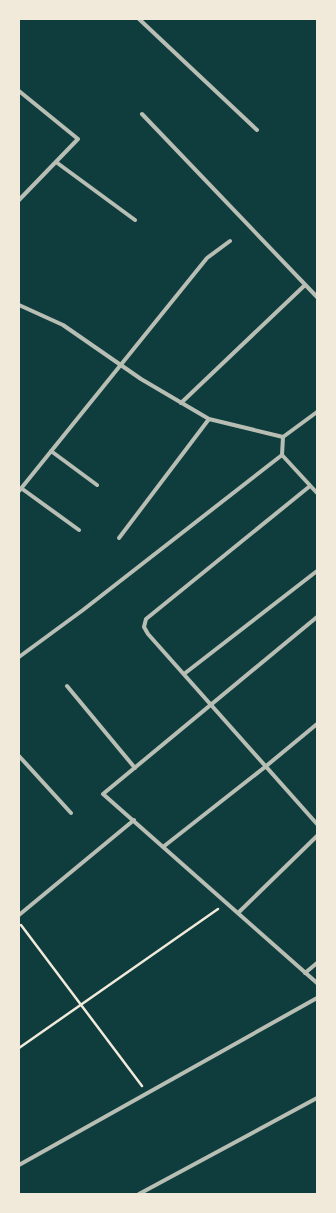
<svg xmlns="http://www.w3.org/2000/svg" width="336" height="1213" viewBox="0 0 336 1213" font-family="'PT Sans',sans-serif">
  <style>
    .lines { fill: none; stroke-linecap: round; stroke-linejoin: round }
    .path { stroke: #f1e9da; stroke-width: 2.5 }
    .minor { stroke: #b8beb3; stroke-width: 4 }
  </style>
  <rect width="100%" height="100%" fill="#0f3d3e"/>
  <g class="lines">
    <path class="path" d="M21,925L142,1086
      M19,1048L218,909"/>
    <path class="minor" d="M139,19L257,130
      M19,91L78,139L19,200
      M142,114L317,297
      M56,162L135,220
      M19,305L63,325L141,379L209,419L283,437
      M181,403L305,285
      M51,451L97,485
      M282,455L317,493
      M310,486L146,619L144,627L148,634L317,824
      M21,488L79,530
      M19,491L207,258L230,241
      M119,538L209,419
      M317,617L103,794L317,983
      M19,657L83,610L282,455L283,437L317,412
      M184,674L317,571
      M67,686L135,768
      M19,756L71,813
      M163,847L265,767L317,724
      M238,913L317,836
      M19,915L134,820
      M305,973L317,963
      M19,1165L317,998
      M139,1194L317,1098"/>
  </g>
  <rect width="336" height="1213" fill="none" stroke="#f1e9da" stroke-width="40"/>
</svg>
